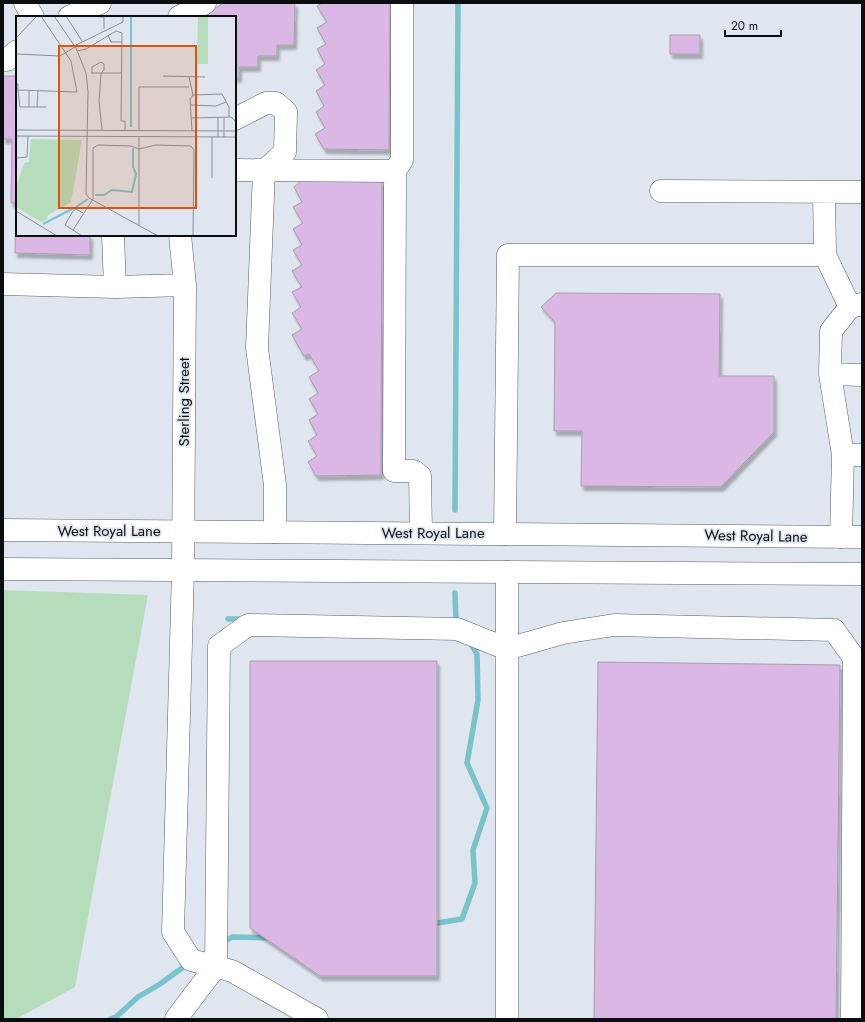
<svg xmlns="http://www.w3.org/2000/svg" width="865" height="1022" viewBox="0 0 865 1022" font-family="Jost,sans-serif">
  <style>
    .green { fill: #b6ddbb }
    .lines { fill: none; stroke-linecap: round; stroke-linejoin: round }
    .stream { stroke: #79c3cc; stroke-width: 5.5 }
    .building { fill: #dbb7e5; stroke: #a69fa8; filter: url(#shadow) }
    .minor-casing { stroke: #585e65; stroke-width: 23 }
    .major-casing { stroke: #585e65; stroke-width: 23 }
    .minor { stroke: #fff; stroke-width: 22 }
    .major { stroke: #fff; stroke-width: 22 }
    .labels { text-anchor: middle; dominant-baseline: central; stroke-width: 3.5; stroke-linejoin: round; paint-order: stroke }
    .street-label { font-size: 15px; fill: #0b0e11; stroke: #dfe6ef }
    .inset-river { fill: none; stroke: #79c3cc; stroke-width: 2 }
    .inset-road { fill: none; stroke: #8a9096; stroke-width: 1 }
    .view { fill: #dd550c; fill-opacity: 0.15; stroke: #dd550c; stroke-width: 2 }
    .inset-edge { fill: none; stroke: #0b0e11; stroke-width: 2 }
  </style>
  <defs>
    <filter id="shadow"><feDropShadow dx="2.5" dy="4.5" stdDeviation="1" flood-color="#0004"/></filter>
  </defs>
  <rect width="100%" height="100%" fill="#dfe6ef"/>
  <path class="green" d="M3,590L148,595L75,987L16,1019H3Z"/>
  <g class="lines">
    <path class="stream" d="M455,510L458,3
      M455,593L456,622L457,624
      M228,619H244
      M431,924L462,919L475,883L473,850L487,808L467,763L478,700L477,654L469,641
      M222,943L232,937L271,938
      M110,1019L116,1017L138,997L160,984L189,963"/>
  </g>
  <path class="building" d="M224,3H295L294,45H277V56H258V67H239V78H235V17H199Z
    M322,3H390L389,150L324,149L315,134L325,128L316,112L324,106L316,91L325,85L316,70L325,64L317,49L326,44L317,28L327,22L317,6Z
    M670,35H700V54H670Z
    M3,76H17V235H90V255L15,253L16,203H11L12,139H3Z
    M301,181H382L381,475L316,476L308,462L317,456L308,441L317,435L309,420L318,414L309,399L318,393L309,377L319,371L309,354L304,356L292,335L302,329L292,313L301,307L292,292L302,287L292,271L302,265L293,250L302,245L293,229L303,223L293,207L302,202L294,187Z
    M556,293L720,294L719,376H774V432L721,487L581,486L582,431H554L555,322L541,307Z
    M250,661H437V976H320L250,928Z
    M598,662L840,665L836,1019H594Z"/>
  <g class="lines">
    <g class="minor-casing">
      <path id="minor" d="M25,3L33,17
        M402,3V160L395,171L394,471H414L420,476L421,533
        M69,17L100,3
        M179,17L205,3
        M3,60H7L17,51
        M235,119L266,103H276L286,112L285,152L264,171L257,348L275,485V532
        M235,170L395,171
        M661,191L862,192
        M824,192L825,255L850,307
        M180,235L185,285L183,570L173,932L191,960L232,971L317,1019
        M3,284L115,287L113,235
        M115,287L185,285
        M830,374L862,375
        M843,455H862
        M505,534L508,255H825
        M841,537L843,455L830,374L831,331L850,307L862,304
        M507,572V1019
        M176,1019L216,966L219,646L248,625L457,629L507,649L563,633L614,625L834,630L854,658L852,1019"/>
    </g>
    <g class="major-casing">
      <path id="major" d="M3,530L862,537
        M3,569L862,574"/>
    </g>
    <use href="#minor" class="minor"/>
    <use href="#major" class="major"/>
  </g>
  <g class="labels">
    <g class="street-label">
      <text transform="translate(184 402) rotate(-90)">Sterling Street</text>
      <text x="109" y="531">West Royal Lane</text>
      <text x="433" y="533">West Royal Lane</text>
      <text transform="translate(756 536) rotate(1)">West Royal Lane</text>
    </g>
  </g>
  <g transform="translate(16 16)">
    <rect width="220" height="220" fill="#dfe6ef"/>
    <path d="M182,0H192V48H181ZM15,123L66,124L55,186L31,200V203L25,206L0,191V172L8,147L13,146Z" fill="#b6ddbb"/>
    <path class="inset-river" d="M115,111V0M79,179H88L96,174L116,176L120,158L117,151V132M60,191L72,183M27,208L58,192"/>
    <path class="inset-road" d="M38,0L60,32L70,57L72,75L70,178L73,182L142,220M50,0L66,25M71,0L88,1V13M92,19L95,26H106M0,22L21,0M58,30L107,6V0M61,35L70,33L100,15L106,17L105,105H109V115M1,38L44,40L59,31M75,57H105M76,57V51L85,46L88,48V54L85,57L83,85L86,114M147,60L189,61M173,61L177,79M0,68H2V74L61,76L55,45L25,0M2,74L4,91H30M174,89L200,90L210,86M13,91V75M21,91L22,75M176,102L215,101L220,106M0,114L220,115M123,115V71H173M176,115L174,83L177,79L206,78L213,91V101M0,120L220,121M123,121V209M196,121V162M202,121V102M208,121V102M0,142L11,141L12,120M0,195L41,220M57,214L49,209L57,195L60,193L67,197M66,220L57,214L77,183V132L82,129L115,130L123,133L140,129L175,130L178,134L177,220"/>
    <path class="view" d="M43,30H180V192H43Z"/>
    <rect width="220" height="220" class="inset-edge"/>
  </g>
  <rect width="865" height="1022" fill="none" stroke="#0b0e11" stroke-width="8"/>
  <path d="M725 30v6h56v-6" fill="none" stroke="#0b0e11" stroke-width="2"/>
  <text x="731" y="30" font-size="12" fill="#0b0e11" stroke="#dfe6ef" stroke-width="3" paint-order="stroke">20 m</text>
</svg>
